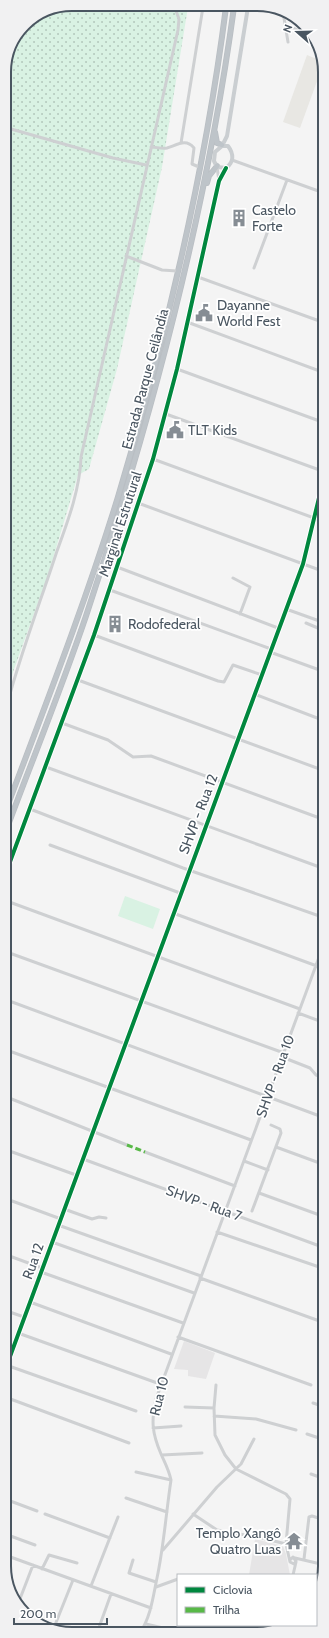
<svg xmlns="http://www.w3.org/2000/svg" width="329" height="1638" viewBox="0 0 329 1638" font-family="Cabin,sans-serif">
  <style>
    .commercial { fill: #e8e7e3 }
    .education { fill: #e6e5e6 }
    .grass { fill: url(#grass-dots) }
    .pitch { fill: #d9f2e3 }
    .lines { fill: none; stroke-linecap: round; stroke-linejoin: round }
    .highway-casing { stroke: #b9bec3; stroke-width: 6 }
    .minor { stroke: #ced0d2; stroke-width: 3 }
    .major { stroke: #caced1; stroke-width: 4 }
    .highway { stroke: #bec4c9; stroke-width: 4.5 }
    .quiet { stroke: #58b947; stroke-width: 3; stroke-dasharray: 6 3; stroke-linecap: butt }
    .cycleway-casing { stroke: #fff; stroke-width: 6 }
    .cycleway { stroke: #00873e; stroke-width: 4 }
    .labels { text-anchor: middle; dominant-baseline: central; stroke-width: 3.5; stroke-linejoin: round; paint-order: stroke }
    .poi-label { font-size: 14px; fill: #4a5661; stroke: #fff; text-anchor: start }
    .street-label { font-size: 14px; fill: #4a5661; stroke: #fff }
    .rim { fill: none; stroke: #4a5661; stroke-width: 2 }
  </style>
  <defs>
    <pattern id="grass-dots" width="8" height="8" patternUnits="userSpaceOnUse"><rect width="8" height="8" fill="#d9f2e3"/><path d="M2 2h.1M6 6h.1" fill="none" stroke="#b2c7bb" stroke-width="1.8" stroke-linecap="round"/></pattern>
  </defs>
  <rect width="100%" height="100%" fill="#f4f4f4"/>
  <path class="commercial" d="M307,55L324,62L300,128L283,122Z"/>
  <path class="education" d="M184,1341L215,1353L206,1379L188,1376V1370L174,1369Z
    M255,1539L283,1546L286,1554L290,1575H249Z"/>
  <path class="grass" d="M188,7L162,167L117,369L89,469L78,475L48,575L13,672L4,710V68L24,24L46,9Z"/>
  <path class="pitch" d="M125,896L160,909L153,929L118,916Z"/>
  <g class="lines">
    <g class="highway-casing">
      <path id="highway" d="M215,132L217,143L222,145
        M207,183L209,176L217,166
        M4,815C44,709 85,604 118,497C166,337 205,172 226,7
        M4,836C31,763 61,690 86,616C152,418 206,214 234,7"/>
    </g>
    <path class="minor" d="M283,12L288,42
      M286,26L310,34
      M4,127L113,158L146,165
      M181,143L203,7
      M151,147C156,147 162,149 167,148C177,145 186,138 194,148L192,164L199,167
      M232,160L324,193
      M217,167L219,181
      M126,256L162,270L177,271
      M254,268L287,180
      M198,277L325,323
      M187,322L325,373
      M177,369L325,423
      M166,414L325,472
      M153,459L325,522
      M138,503L325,572
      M117,567L278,628
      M233,578L250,587L240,614
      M110,590L271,649
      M286,609L325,623
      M306,623L325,631
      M94,635L218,681L224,682L233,665L262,675
      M270,652L325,672
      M78,680L325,771
      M254,694L325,721
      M4,716C18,660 39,606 57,551C68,521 80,489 81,457L178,30L179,19L175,8
      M62,723L108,740L133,757L151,756L325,820
      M46,767L325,869
      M30,809L183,868L325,918
      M50,845L180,893
      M4,878L94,635L153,459L177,369L219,181L226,168
      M4,900L300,1009
      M173,913L325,969
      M4,951L284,1053
      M4,999L325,1118
      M298,1013L325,1023
      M4,1049L251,1140
      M282,1057L310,1068L316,1075L325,1078
      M4,1096L127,1145
      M276,1147L325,1165
      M4,1149L76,1175
      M145,1152L235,1186
      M83,1159L325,1248
      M244,1161L268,1170
      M259,1193L325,1217
      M4,1198L61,1219
      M64,1209L92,1219L99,1217L106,1218
      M252,1211L281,1133L280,1129L271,1125
      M58,1225L201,1276
      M217,1232L325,1269
      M52,1242L194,1293
      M4,1254L42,1268
      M41,1272L183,1323
      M200,1278L325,1323
      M30,1302L171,1354
      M4,1310L24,1317
      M18,1333L160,1384
      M178,1337L311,1385
      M6,1365L136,1411
      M5,1370L303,564L325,473
      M216,1385L214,1408L215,1435L225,1455L236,1469L286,1494L290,1499L286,1544L290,1562L294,1564L296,1561L293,1557L290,1560
      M5,1397L129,1443
      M313,1403L325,1407
      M185,1407L214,1408
      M214,1416L256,1419L296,1430
      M153,1428L181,1426
      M307,1434L325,1440
      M162,1455L202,1453
      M136,1472L171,1480
      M311,1474L325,1479
      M126,1498L167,1512
      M5,1499L37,1511
      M45,1514L110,1538
      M193,1514L217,1530L262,1538L286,1544
      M5,1534L35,1545
      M163,1550L217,1487L241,1464L254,1439
      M5,1555L151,1608
      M295,1558L325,1565
      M304,1559L309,1517L312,1516L325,1520
      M133,1560L129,1573L156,1582
      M42,1569L49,1555L77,1563
      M293,1575L296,1562
      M321,1578L324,1565
      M91,1586L118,1517
      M156,1587L178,1579
      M18,1604L33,1565
      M146,1624L184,1633
      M280,1626V1625
      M53,1630L73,1580
      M219,1631L230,1633
      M97,1633L111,1594
      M140,1633C151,1616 153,1597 157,1578C164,1545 166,1513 171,1480C169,1470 165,1463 161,1454C152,1433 151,1421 156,1399L325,941
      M218,1633L220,1625"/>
    <path class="major" d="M222,146L227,136L248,7
      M222,146H228C234,154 234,162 226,168L217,167L214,161L215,152Z"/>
    <use href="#highway" class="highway"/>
    <path class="quiet" d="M127,1145L145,1152"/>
    <g class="cycleway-casing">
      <path id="cycleway" d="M4,878L94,635L153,459L177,369L219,181L226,168
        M5,1370L303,564L325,473"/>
    </g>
    <use href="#cycleway" class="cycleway"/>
  </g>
  <defs>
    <g id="building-bare" transform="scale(1.38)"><path d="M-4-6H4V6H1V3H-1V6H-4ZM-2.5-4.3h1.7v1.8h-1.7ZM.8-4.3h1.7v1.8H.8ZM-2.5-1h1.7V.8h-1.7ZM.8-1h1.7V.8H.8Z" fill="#868d94" stroke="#fff" stroke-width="2.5" paint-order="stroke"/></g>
    <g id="civic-bare" transform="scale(1.38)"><path d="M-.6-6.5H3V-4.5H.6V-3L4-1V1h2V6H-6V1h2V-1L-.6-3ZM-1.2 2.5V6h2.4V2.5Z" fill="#868d94" stroke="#fff" stroke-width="2.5" paint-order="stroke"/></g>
    <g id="temple-bare" transform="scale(1.38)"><path d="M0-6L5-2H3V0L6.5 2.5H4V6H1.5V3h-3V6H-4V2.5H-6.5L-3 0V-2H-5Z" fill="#868d94" stroke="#fff" stroke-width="2.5" paint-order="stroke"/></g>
  </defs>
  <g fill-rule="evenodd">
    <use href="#building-bare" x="239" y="218"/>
    <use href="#civic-bare" x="204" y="313"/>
    <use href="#civic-bare" x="175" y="430"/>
    <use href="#building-bare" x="115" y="624"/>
    <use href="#temple-bare" x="294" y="1541"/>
  </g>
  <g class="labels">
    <g class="poi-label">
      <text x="252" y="210">Castelo<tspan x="252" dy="16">Forte</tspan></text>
      <text x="217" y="305">Dayanne<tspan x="217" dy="16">World Fest</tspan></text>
      <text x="188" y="430">TLT Kids</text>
      <text x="128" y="624">Rodofederal</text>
      <text x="281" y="1533" text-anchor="end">Templo Xangô<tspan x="281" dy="16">Quatro Luas</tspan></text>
    </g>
    <g class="street-label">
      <text transform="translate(145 379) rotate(-75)">Estrada Parque Ceilândia</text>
      <text transform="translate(120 524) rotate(-72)">Marginal Estrutural</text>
      <text transform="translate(198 814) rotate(-69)">SHVP - Rua 12</text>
      <text transform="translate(275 1076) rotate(-70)">SHVP - Rua 10</text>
      <text transform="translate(204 1203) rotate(20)">SHVP - Rua 7</text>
      <text transform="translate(33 1261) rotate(-70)">Rua 12</text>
      <text transform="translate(159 1396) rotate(-76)">Rua 10</text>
    </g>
  </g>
  <path d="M0 0H329V1638H0ZM72 11H257A61 61 0 0 1 318 72V1566A61 61 0 0 1 257 1627H72A61 61 0 0 1 11 1566V72A61 61 0 0 1 72 11Z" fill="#f1f1f2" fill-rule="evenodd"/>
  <path class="rim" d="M72 11H257A61 61 0 0 1 318 72V1566A61 61 0 0 1 257 1627H72A61 61 0 0 1 11 1566V72A61 61 0 0 1 72 11Z"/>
  <rect x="177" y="1574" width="140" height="52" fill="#ffffff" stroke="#b7bbc0"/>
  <rect x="185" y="1587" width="20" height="6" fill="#00873e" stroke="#b7bbc0"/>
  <text x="213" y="1594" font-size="12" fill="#4a5661">Ciclovia</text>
  <rect x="185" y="1607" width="20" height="6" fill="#58b947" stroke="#b7bbc0"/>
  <text x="213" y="1614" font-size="12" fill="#4a5661">Trilha</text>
  <g transform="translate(297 32) rotate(290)" stroke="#ffffff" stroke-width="3" paint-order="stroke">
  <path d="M0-3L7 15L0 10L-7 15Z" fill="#4a5661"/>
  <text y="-6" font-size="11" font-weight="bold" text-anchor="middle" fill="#4a5661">N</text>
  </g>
  <path d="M14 1618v6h93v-6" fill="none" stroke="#4a5661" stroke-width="2"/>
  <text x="20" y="1618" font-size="12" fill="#4a5661" stroke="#ffffff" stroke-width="3" paint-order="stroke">200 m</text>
</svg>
